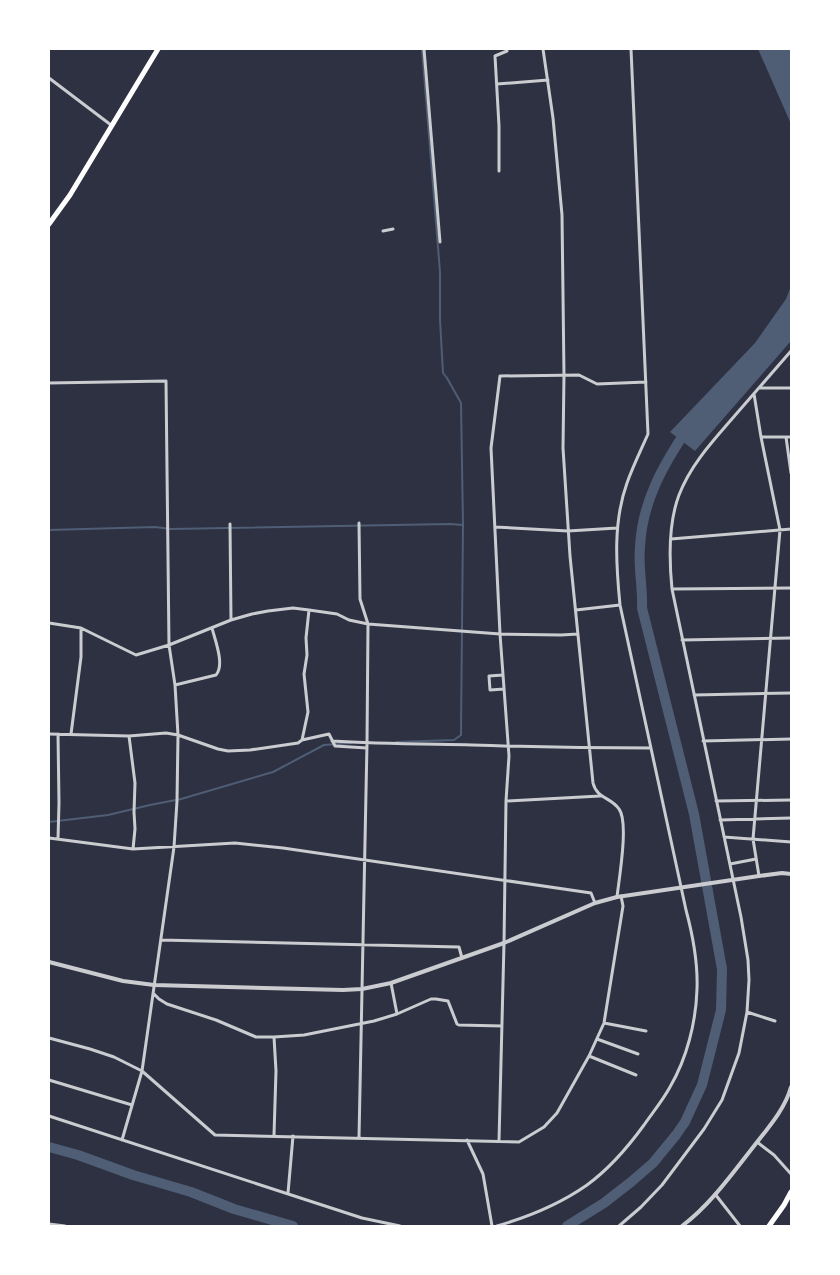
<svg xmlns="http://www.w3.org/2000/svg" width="840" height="1275" viewBox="0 0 840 1275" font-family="'Nunito Sans',sans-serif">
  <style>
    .water { fill: #4f5d75 }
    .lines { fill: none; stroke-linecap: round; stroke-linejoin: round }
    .stream { stroke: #4f5d75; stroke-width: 2 }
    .river { stroke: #4f5d75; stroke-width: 10 }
    .minor { stroke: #caccd0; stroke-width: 3 }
    .tertiary { stroke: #caccd0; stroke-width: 4 }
    .primary { stroke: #fff; stroke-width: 5 }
    .trunk { stroke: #fff; stroke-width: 5 }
  </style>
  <rect width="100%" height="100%" fill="#2d3142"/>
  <path class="water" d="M758,49H791V124Z
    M791,286V341L695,451L670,432L755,343L786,299Z"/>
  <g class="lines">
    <path class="stream" d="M49,530L155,527L171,529L450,524L463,525
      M396,742L454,740L461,735V730L463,525L461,403L447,378L443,373L440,320V272L422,49
      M49,822L108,815L150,805L181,799L273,772L324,745L351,743"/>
    <path class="river" d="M49,1147L78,1155L133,1175L191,1192L234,1209L293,1226
      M567,1226L604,1203L631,1182L653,1163L676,1135L685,1122L702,1085L721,1010L722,969L694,814L642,608C643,588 638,568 640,547C642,502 663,465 688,428"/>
    <path class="minor" d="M424,49L440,242
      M543,49L553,118L562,215L564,375L563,448L570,556L593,783C597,799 611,797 619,809C629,822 619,879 617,897
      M49,78L111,125
      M497,84L548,80
      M499,171V126L495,56L507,51L506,49
      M383,231L393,229
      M49,383L166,381L169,645L175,685L178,735L177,801L174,847L142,1071L122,1140
      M759,388H791
      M754,394L761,437
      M786,437L791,473
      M230,524L231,620
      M495,527L568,531L617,528
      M671,539L791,529
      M672,589L791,588
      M576,610L620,605
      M49,623L81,628L136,655L169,645L231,620L252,614L268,611L293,608L309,610L337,614L349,620L368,624L500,634L561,635L578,634
      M682,640L791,638
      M503,675L489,676L490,690L504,689
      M175,685L216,675C225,665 215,640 212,628
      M694,695L791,693
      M49,734L129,736L166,733L178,735L218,749L228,751L250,750L298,743L302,740L329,734L335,746L367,748
      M71,734L81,657V628
      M129,736L135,783L134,812L135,829L133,849
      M302,740L308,712L304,674L307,655L306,638L309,610
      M332,741C379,744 426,744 472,745C532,747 592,748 651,748
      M703,741L791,739
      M506,801L600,796
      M716,801L791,800
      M720,820L791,818
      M724,837L791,842
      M49,838L133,849L235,843L283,848L591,893L595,903
      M58,839L59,803L58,734
      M730,864L756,859
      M759,876L753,839L780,530L761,437H791
      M161,940L459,947L462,958
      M391,983L397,1014
      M153,993L159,999L167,1004L216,1020L256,1037H274L304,1035L374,1021L397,1014L431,999H436L448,1001L457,1024L459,1025L502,1026
      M747,1012L775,1021
      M604,1023L646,1031
      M49,1038L90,1049L114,1057L142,1071L215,1135L519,1142L544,1127L557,1113L589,1056L604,1023L623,906L621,896
      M597,1039L638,1054
      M589,1056L636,1075
      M49,1080L132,1105
      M49,1116L362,1218L400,1226
      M274,1135L276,1071L274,1037
      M359,1138L367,743L368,624L360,599L359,523
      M467,1140L483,1174L492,1226
      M499,1141L504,943L506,801L509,756L500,634L491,448L500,376L579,375L597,384L646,382
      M757,1142L774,1155L791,1174
      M288,1193L293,1136
      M715,1194L740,1226
      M49,1224L65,1226
      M497,1226C528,1217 560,1204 587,1185C609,1169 628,1147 644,1125C653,1112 663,1100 670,1087C687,1058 696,1022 697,989C698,962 693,936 686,910L620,605C616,564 613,522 627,483C633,466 641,450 648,434L631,49
      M619,1226L641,1207L662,1185L704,1129L722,1100L739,1053L747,1012L749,980L748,960L741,917L672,589C669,559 668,524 679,495C690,466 711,443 731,420C751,397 771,374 791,351"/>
    <path class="tertiary" d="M49,962L123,981L154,985L343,990L362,989L391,983L504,943L595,903L617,897L759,876L782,873L791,874
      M682,1226C710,1205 732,1174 754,1146C768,1128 785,1109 791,1087"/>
    <path class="primary" d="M49,224L70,195L158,49"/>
    <path class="trunk" d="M769,1226L784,1205L791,1192"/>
  </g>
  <rect width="840" height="1275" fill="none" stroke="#ffffff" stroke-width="100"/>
</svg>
